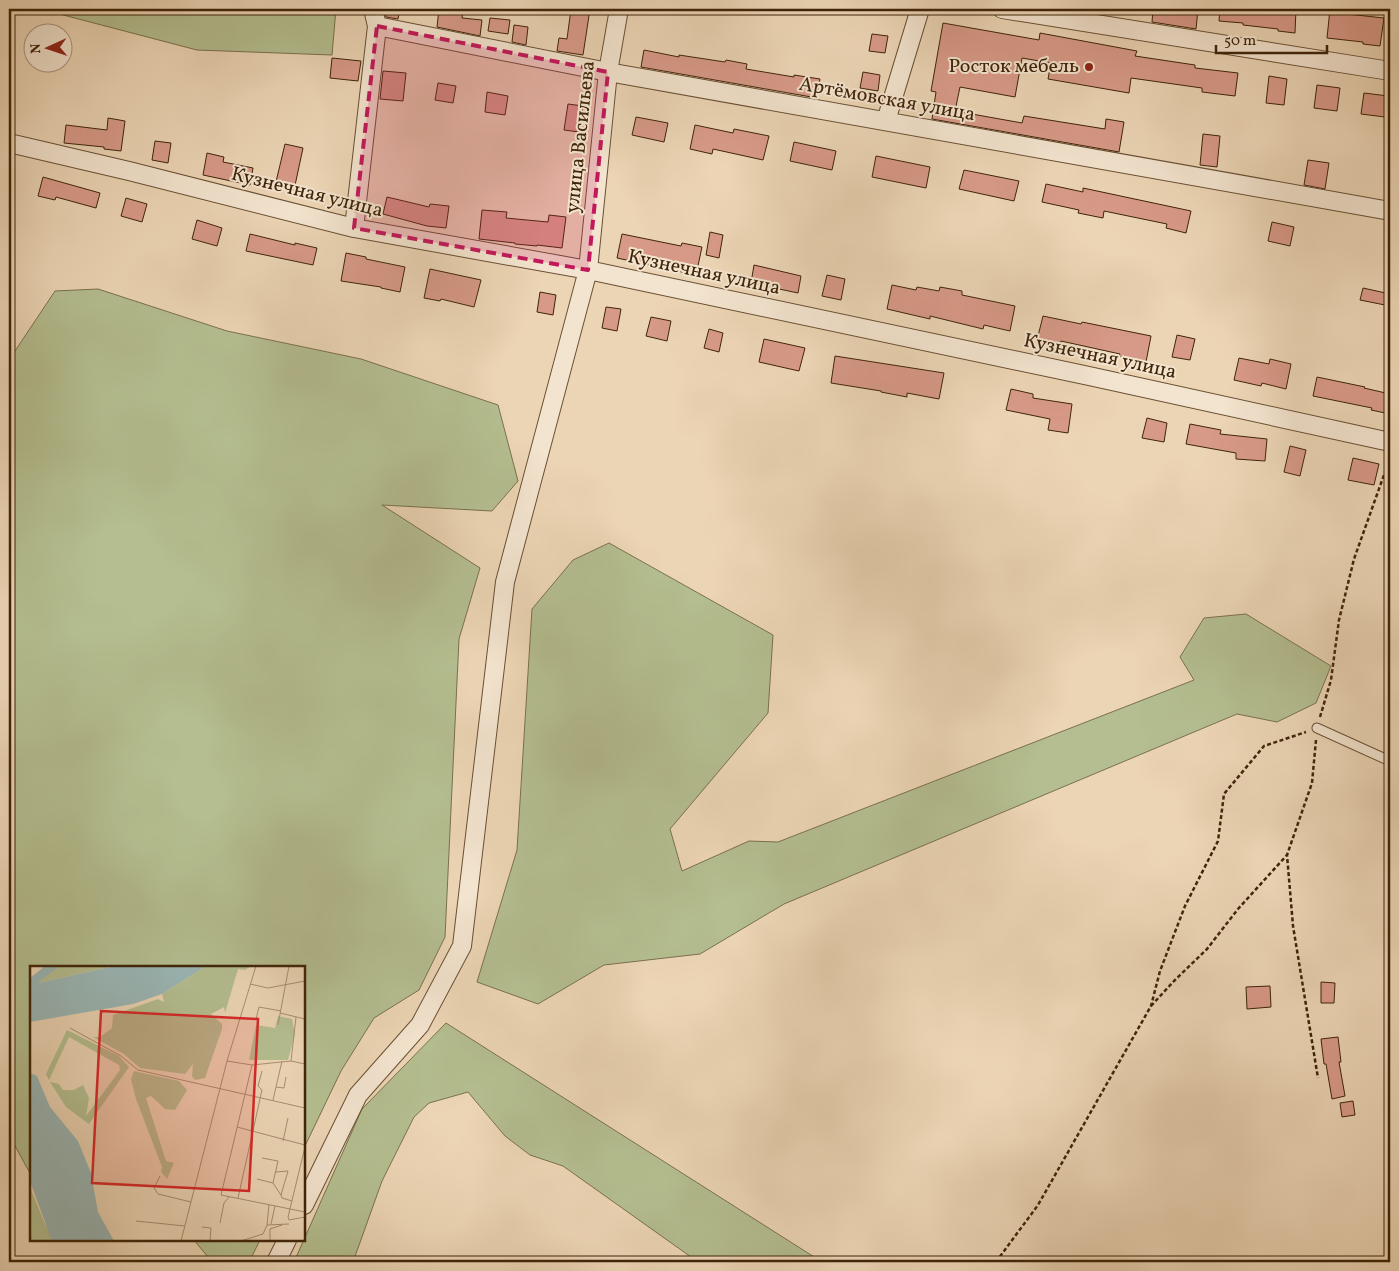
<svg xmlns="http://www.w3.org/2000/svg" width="1399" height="1271" viewBox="0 0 1399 1271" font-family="Vollkorn,serif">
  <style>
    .green { fill: #b4be90; stroke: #7a714c }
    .building { fill: #d89a88; stroke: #3f2409 }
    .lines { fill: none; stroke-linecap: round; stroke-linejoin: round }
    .lane-casing { stroke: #6a5034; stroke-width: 11 }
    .street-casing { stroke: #6a5034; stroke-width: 20 }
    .path { stroke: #3f2409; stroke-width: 2.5; stroke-dasharray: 4 2.5; stroke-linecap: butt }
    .lane { stroke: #f3e4cf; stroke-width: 9 }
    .street { stroke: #f3e4cf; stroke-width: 18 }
    .marked { fill: #c2185b; fill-opacity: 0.2; stroke: #c2185b; stroke-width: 4; stroke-dasharray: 10 6; stroke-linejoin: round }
    .poi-dot { fill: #8f2418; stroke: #f3e4cf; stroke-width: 2 }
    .labels { text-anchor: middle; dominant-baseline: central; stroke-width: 4; stroke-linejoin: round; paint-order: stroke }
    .poi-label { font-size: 20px; fill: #3f2409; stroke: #f3e4cf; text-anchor: end }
    .street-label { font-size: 20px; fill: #3f2409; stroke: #f3e4cf }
    .inset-road { fill: none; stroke: #a78e70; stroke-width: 1 }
    .view { fill: #d62828; fill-opacity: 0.15; stroke: #d62828; stroke-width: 2.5 }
    .inset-edge { fill: none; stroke: #3f2409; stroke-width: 2.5 }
  </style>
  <rect width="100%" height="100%" fill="#ecd5b5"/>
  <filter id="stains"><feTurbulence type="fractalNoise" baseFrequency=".004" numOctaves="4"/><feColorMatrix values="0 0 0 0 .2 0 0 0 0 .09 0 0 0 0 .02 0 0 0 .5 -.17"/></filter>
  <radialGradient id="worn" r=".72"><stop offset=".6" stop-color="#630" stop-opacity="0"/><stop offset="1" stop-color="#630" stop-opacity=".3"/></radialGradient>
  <path class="green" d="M48,9H336L332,55L197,50L48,11Z
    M98,289L227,331L361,359L498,405L518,481L492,511L382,505L480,568L459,639L445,937L419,990L374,1018L341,1071L304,1148V967H31V1175L9,1135V360L55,291Z
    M609,543L773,635L768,713L670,829L682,871L749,841L778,842L1194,680L1180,657L1204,618L1246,614L1331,666L1316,703L1277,722L1237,714L784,904L700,954L604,965L538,1004L477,982L517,850L532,609L573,560Z
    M446,1023L822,1262H698L563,1166L530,1155L505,1136L468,1092L429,1103L414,1117L382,1181L353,1262H294L362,1109Z
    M194,1240H260L249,1262H212Z"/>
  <path class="building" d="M384,9H400L398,19L386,17Z
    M439,9L463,11L462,18L482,20L480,36L437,27Z
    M571,9H590L583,55L557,51L559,38L567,39Z
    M1153,9H1198L1196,29L1152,22Z
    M1220,9H1296L1295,33L1278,31V29L1243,25V23L1219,21Z
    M1330,9H1348L1347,14L1384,18L1380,46L1363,44V42L1327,38Z
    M490,18L510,20L508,34L488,31Z
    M943,23L1039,40L1040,33L1137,51L1135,56L1195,65V68L1238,73L1235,96L1202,92V88L1131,78L1129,93L1048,79L1051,63L1022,58L1015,97L960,87L955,111L1022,123L1024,116L1105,129L1106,119L1124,122L1119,152L932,119L936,92L931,91Z
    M514,25L528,27L526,45L512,42Z
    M872,34L888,36L885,53L869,51Z
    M644,50L679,57V55L725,62L726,60L747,64L746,69L794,77V75L820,79L817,98L641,67Z
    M332,58L361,61L358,81L330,78Z
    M383,71L406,73L403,101L380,99Z
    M863,72L880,75L878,91L860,88Z
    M1269,76L1287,79L1284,105L1266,103Z
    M438,83L456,86L453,103L435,100Z
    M1317,85L1340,88L1337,111L1314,108Z
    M487,92L508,96L505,115L485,112Z
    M1364,93L1388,96L1385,117L1361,114Z
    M568,104L583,106L579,132L564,130Z
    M636,117L668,123L664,142L632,135Z
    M108,118L125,121L121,151L104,149V147L64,143L66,125L107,130Z
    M695,125L733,133L734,129L769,136L763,160L713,149L712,154L690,149Z
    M1203,134L1220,136L1217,167L1200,165Z
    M155,141L171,143L168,163L152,160Z
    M794,142L836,151L832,170L790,161Z
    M285,144L303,148L294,190L275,186Z
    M207,153L224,157L223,162L253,168L250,185L203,175Z
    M876,156L930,167L926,188L872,177Z
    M1308,160L1329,163L1325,189L1304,185Z
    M964,170L1019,181L1014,201L959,189Z
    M43,177L100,193L96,208L56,197L55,200L38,196Z
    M1046,184L1083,192V188L1191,211L1186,233L1166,228L1167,224L1104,211L1103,218L1078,213L1079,210L1042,202Z
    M387,197L429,207L430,204L449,206L446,228L427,226L383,214Z
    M126,198L147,204L142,222L121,216Z
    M482,210L507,212L506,218L548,222L549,215L566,217L562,248L537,245V246L515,244V243L479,239Z
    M197,220L222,228L217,246L192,239Z
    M1272,222L1294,227L1290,246L1268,241Z
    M710,232L723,235L719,258L706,255Z
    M250,234L295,245V243L317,248L313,265L246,251Z
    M622,234L681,246L682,243L702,247L696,275L617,258Z
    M346,253L366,257V259L405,267L400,292L381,288V287L341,281Z
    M754,265L801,276L798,293L751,283Z
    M430,269L481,280L474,307L441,299L440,301L424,298Z
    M827,275L845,279L841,300L822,296Z
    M892,285L916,290L917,287L939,291L940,287L962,291V295L1015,306L1010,331L984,325L983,329L930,316V319L887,309Z
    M1363,288L1390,294V306L1360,300Z
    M540,292L556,295L553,315L537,312Z
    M606,307L621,309L617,331L602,328Z
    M1043,316L1081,324L1082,322L1151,336L1146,362L1119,356L1120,354L1061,341L1060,345L1037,340Z
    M651,317L671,321L667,341L646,336Z
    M709,329L723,333L719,352L704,348Z
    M1177,335L1195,339L1190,360L1172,357Z
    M764,339L805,348L799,371L759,362Z
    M835,356L944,373L939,399L907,393V397L881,392V391L831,383Z
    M1239,358L1269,364L1270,359L1291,364L1286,389L1262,383L1261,386L1234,380Z
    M1317,377L1365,387L1364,388L1390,394V414L1371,410L1372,408L1313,396Z
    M1011,389L1033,394V398L1072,404L1068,433L1048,430L1050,419L1006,410Z
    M1147,418L1167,423L1164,442L1142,438Z
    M1190,424L1221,430L1220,434L1267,439L1265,461L1236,459V453L1186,444Z
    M1290,446L1306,450L1300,476L1284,472Z
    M1353,458L1379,464L1374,485L1348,480Z
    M1321,982L1335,983L1334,1003H1321Z
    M1270,986L1271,1007L1247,1009L1246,987Z
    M1338,1037L1341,1062H1339L1345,1096L1332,1099L1326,1064H1324L1321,1039Z
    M1353,1101L1355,1115L1342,1117L1340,1103Z"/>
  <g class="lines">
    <g class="lane-casing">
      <path id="lane" d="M1317,728L1390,761"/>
    </g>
    <g class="street-casing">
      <path id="street" d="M1002,9L1390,71
        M377,26L608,72L1390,211
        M886,121L920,9
        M9,143L129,171L354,228L588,270L1089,376L1390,442
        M354,228L377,26L373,9
        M304,1205L358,1095L420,1025L462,946L505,582L588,270L608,72L619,9
        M276,1262L287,1240"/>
    </g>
    <path class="path" d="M1320,717L1331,680L1339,620L1354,559L1390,458
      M1316,740L1312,783L1287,855L1293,926L1318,1078
      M1151,1006L1174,981L1207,949L1238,909L1287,855
      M996,1262L1038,1205L1151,1006L1160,971L1185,906L1218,841L1224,794L1264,746L1306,732"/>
    <use href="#lane" class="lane"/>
    <use href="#street" class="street"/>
  </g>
  <path class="marked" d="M377,26L608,72L588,270L354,228Z"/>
  <circle class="poi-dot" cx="1089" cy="67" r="5"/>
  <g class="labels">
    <g class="poi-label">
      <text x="1079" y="67">Росток мебель</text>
    </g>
    <g class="street-label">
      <text transform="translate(887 100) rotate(10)">Артёмовская улица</text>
      <text transform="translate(581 137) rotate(-84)">улица Васильева</text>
      <text transform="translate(307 193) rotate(14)">Кузнечная улица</text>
      <text transform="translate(704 273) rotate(12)">Кузнечная улица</text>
      <text transform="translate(1100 357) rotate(12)">Кузнечная улица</text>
    </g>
  </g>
  <g transform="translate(30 966)">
    <rect width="275" height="275" fill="#ecd5b5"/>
    <path d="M30,0H85L8,17ZM176,0H221L215,4L208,3L195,47L194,41L181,48L192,58V63L175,112L165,114L162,110L163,98L155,108L110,102L94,88L63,71H70L82,62L83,49L128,33L134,36L132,28ZM248,50L262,53L265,68L258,94H219L226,59L245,62ZM37,64L89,90L99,101L59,158L36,141L20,116L29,118L33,124H44L53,119L59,132L56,150L90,104L89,99L39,71L19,114L16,108ZM104,105L149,115L157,124L145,144L135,143L121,130L116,132L136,195L144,197L137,213L131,206L132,201L106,133L101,113ZM0,222L15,258L26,275H0Z" fill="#b4be90"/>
    <path d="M15,0H30L8,17L85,0H176L132,28L103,38L0,56V12ZM0,107L7,110L20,141L48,175L61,207L68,246L84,275H22L0,215Z" fill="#9ab7b6"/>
    <path class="inset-road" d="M220,18L238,22L275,15M250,47L275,53M226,53L229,41L251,45M248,59L259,0M40,62L91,90L108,104L275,142M197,95L222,99L261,95L275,98M261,95L266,51M222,99L191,229L275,246M246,121L254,122L256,111M243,134L252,95M207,161L275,179M253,175L258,152M275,181L258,251L259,254L275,251M232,192L248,195L243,217M246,206L258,205L251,229L252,232L262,235M130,210L124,222L128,228L161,236M227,213L243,217L251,229M208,232L232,124L228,120L232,105M106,255L155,260M190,257L194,237L199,231M241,258L245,240M237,259L239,239M172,261L181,262L180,275M151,275L197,95L226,0M211,275L233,268L237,259L259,258M240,275V263L252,259"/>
    <path class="view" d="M71,45L228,53L219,225L62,217Z"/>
    <rect width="275" height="275" class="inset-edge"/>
  </g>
  <rect width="1399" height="1271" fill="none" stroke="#ecd5b5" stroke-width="30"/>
  <rect x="10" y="10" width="1379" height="1251" fill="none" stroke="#3f2409" stroke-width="2.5"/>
  <rect x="15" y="15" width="1369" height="1241" fill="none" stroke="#3f2409"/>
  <g transform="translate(48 48) rotate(267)"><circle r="24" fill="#f3e4cf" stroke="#ab9780"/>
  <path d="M0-4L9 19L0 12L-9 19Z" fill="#8f2418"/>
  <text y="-8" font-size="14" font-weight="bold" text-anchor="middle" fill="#3f2409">N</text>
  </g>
  <path d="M1216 45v8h111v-8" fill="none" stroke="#3f2409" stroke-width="2.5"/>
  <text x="1224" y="45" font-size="15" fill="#3f2409" stroke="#f3e4cf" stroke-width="4" paint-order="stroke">50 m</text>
  <rect width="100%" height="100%" filter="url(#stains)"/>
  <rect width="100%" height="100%" fill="url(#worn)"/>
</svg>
